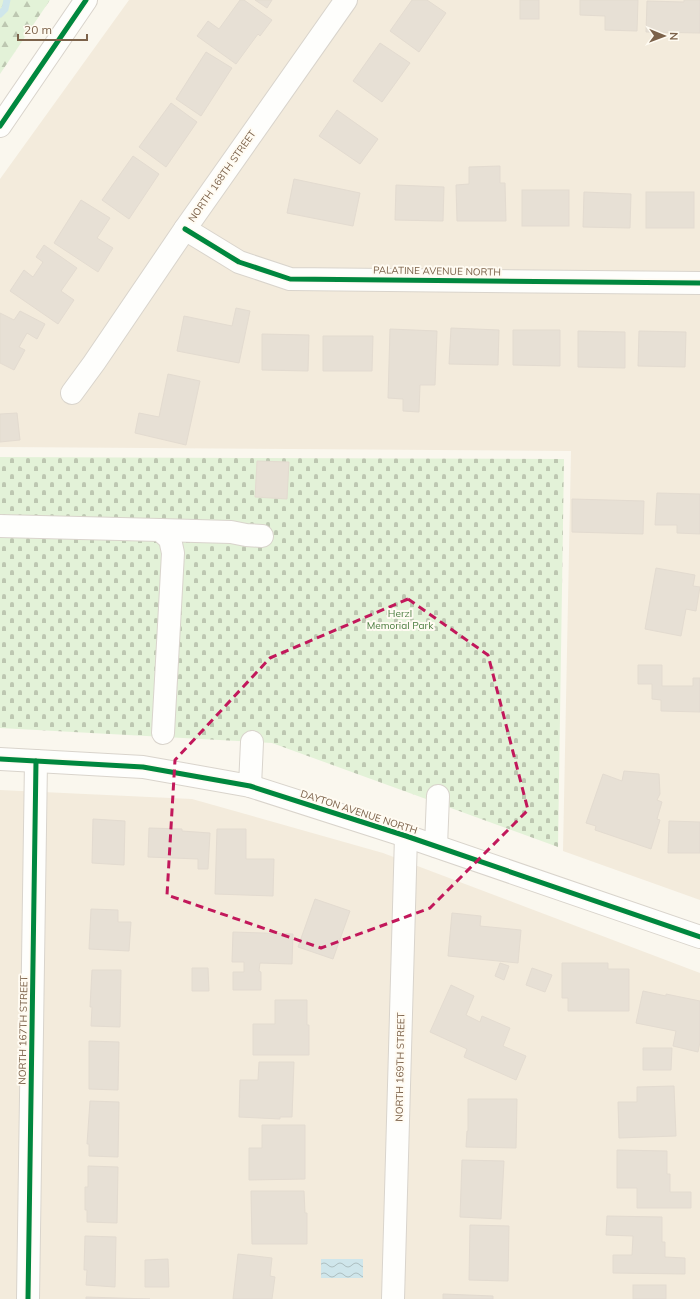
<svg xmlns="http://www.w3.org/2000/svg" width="700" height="1299" font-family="Mulish,sans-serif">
	<defs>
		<pattern id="forest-firs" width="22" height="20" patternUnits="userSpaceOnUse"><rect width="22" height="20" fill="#e3f2d8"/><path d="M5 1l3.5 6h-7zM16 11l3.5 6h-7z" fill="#bdc7b1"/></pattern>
		<pattern id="cemetery-stones" width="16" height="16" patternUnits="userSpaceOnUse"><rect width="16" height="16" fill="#e3f2d8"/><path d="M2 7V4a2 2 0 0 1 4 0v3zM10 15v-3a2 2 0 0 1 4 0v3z" fill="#bdc7b1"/></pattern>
		<pattern id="water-waves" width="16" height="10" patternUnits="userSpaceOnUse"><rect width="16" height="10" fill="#cfe6eb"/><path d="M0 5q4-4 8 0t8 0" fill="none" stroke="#adbec0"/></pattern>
	</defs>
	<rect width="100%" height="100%" fill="#faf7ee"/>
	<g fill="#f3ebdc">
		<path d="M129 0H700V900L563 851 571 451 0 447V179Z"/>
		<path d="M0 790 192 799 383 853 700 973V1299H0Z"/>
	</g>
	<path fill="url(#forest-firs)" d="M0 0H50L0 74Z"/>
	<path fill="url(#cemetery-stones)" d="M0 457 564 459 558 847 272 743 0 728Z"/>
	<rect fill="url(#water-waves)" x="321" y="1259" width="42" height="19"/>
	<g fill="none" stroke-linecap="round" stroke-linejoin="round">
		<path stroke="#cfe6eb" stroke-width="7" d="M0 14 5 9 7 0"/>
	</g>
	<g fill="#e7e0d5" stroke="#e3dbd0">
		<path d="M240 0H244L272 20 260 36 258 34 236 64 197 36 208 21 219 29Z"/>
		<path d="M255 0H272L267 8Z"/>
		<path d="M412 0H427L446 13 419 52 390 31Z"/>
		<rect x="520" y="0" width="19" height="19"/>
		<path d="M580 0H638L637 31 605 30V16L580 15Z"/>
		<path d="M684 0H700V33L646 32 647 1 684 2Z"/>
		<path d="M380 43 410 63 382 102 353 81Z"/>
		<path d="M206 52 232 68 201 116 176 99Z"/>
		<path d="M171 103 197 122 166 167 139 147Z"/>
		<path d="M337 110 378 139 360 164 319 136Z"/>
		<path d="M133 156 159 174 129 219 102 200Z"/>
		<path d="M500 166V183H505L506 221H457L456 185 469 184V167Z"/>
		<path d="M294 179 360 193 353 226 287 213Z"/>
		<path d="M396 185 444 187 443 221 395 220Z"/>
		<rect x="522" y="190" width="47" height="36"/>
		<path d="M584 192 631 194 630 228 583 227Z"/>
		<rect x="646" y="192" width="48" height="36"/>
		<path d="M81 200 110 218 97 238 113 248 98 272 54 243Z"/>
		<path d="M44 245 77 268 61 291 74 300 58 324 10 291 24 270 33 277 43 262 36 257Z"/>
		<path d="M236 308 250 311 239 363 177 351 184 316 232 326Z"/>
		<path d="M20 311 45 324 37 339 27 333 19 347 25 350 14 370 0 363V313L14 320Z"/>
		<path d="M451 328 499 330 498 365 449 364Z"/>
		<path d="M390 329 437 331 435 385H420L419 412 403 411V399L388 398Z"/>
		<path d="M513 330H560V366L513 365Z"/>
		<path d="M578 331 625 332V368L578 367Z"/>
		<path d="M639 331 686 332 685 367 638 366Z"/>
		<path d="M262 334 309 335 308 371 262 370Z"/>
		<path d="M323 336H373L372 371H323Z"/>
		<path d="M168 374 200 381 186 445 135 433 139 413 159 417Z"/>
		<path d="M17 413 20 440 0 442V414Z"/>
		<path d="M257 461 289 462 287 499 255 497Z"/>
		<path d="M657 493 700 494V534L677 533V525H655Z"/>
		<path d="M572 499 644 501 643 534 572 532Z"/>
		<path d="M656 568 695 575 693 586 700 587 696 611 686 609 681 636 645 629Z"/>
		<path d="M638 665H662V686H693V678H700V712L661 711V700L652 699V684H638Z"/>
		<path d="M624 771 659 774 660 794 657 800 662 802 657 819 660 820 651 849 595 830 596 826 586 823 603 774 622 781Z"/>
		<path d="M93 819 125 821 124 865 92 863Z"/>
		<path d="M669 821 700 822V853H668Z"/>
		<path d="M149 828 182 829V831L210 833 208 869H198V859L148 857Z"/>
		<path d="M217 829H246V859H274L273 896 215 894Z"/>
		<path d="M315 899 350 911 333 959 298 947Z"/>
		<path d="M91 909 118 910V922H131L129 951 89 949Z"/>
		<path d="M452 913 481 916 480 926 521 930 518 963 448 956Z"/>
		<path d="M233 932 293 934 292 964 260 963 259 971 261 972V990H233V972H244V962H232Z"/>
		<path d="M500 963 509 966 504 980 495 976Z"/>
		<path d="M562 963H608V969H629V1011H568V998H562Z"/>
		<path d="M192 968H208L209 991H192Z"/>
		<path d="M532 968 552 975 545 992 526 985Z"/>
		<path d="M92 970H121L120 1027 91 1026 92 1007H90Z"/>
		<path d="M451 985 474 996 466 1015 480 1022 482 1016 510 1028 503 1046 526 1056 516 1080 464 1057 467 1049 430 1032Z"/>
		<path d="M643 991 666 996V994L700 1001V1042L698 1052 673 1046 676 1031 636 1023Z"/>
		<path d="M275 1000H307V1025H309V1055H253V1024H275Z"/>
		<path d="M89 1041 119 1042 118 1090 89 1089Z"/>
		<path d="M643 1048H672L671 1070H643Z"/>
		<path d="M259 1062H294L292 1117H280V1119L239 1117 240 1080H258Z"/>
		<path d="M674 1086 676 1136 619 1138 618 1102H637V1087Z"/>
		<path d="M468 1099H517L516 1148 466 1147 467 1131H468Z"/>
		<path d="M90 1101 119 1102 118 1157 89 1156V1144H87Z"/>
		<path d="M262 1125H305V1179L249 1180V1148H262Z"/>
		<path d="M617 1150 667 1151V1174H670V1192H691V1208H637V1188H617Z"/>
		<path d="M462 1160 504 1161 501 1219 460 1217Z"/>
		<path d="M88 1166 118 1167 117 1223 87 1222V1210H85V1187H88Z"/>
		<path d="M251 1191H304L305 1213H307V1244H252Z"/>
		<path d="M607 1216 662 1217V1242H665V1257L685 1258V1274L613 1273V1255H632L633 1236 606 1235Z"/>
		<path d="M470 1225 509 1226 508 1281 469 1280Z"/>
		<path d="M85 1236 116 1237 115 1287 86 1285 87 1270H84Z"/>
		<path d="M238 1254 272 1258 270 1276 275 1277 272 1299H233Z"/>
		<path d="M168 1259 169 1287H145V1260Z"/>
		<rect x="633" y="1285" width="33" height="14"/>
		<path d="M443 1294 493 1296V1299H443Z"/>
		<path d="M86 1297 150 1299H86Z"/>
	</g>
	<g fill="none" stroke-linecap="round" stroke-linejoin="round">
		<defs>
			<g id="minor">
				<path d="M0 126 86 0"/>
				<path d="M185 229 239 262 290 279 700 283"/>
				<path d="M72 393 94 363 185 229 346 0"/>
				<path d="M0 526 160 530 170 539 173 553 163 733"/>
				<path d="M160 530 231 532 246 535 262 536"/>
				<path d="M0 759 143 767 250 786 406 836 700 937"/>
				<path d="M250 786 252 742"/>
				<path d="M436 846 438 796"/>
				<path d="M28 1299 36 761"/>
				<path d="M393 1299 406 836"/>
			</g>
		</defs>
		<use href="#minor" stroke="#d9d4cc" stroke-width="24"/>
		<use href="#minor" stroke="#fefefc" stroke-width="22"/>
		<defs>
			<g id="cycleway">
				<path d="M0 126 86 0"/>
				<path d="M185 229 239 262 290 279 700 283"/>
				<path d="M0 759 143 767 250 786 406 836 700 937"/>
				<path d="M28 1299 36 761"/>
			</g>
		</defs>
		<use href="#cycleway" stroke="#fffbf2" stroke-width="8"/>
		<use href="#cycleway" stroke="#00873e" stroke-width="5"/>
	</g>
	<path fill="none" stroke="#c2185b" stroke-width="3" stroke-dasharray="8 5" stroke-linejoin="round" d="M408 599 488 655 528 810 430 908 321 948 167 895 175 760 270 658Z"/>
	<g text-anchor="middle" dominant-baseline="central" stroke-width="4" stroke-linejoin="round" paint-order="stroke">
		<g font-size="10" fill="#7c624a" stroke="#fffbf2">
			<text transform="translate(222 176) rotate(-55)">NORTH 168TH STREET</text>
			<text transform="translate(437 271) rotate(1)">PALATINE AVENUE NORTH</text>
			<text transform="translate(359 812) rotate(18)">DAYTON AVENUE NORTH</text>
			<text transform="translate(23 1030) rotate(-89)">NORTH 167TH STREET</text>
			<text transform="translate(400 1067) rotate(-89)">NORTH 169TH STREET</text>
		</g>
		<g font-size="10" fill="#497c3e" stroke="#fffbf2">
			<text x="400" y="613">Herzl<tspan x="400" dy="12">Memorial Park</tspan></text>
		</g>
	</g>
	<g transform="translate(664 36) rotate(91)" stroke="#fffbf2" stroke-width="3" paint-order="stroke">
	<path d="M0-3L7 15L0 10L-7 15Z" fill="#7c624a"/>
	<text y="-6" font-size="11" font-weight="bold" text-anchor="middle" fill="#7c624a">N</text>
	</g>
	<path d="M18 34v6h69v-6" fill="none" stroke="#7c624a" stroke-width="2"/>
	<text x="24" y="34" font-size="12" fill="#7c624a" stroke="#fffbf2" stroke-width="3" paint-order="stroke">20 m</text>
</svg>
